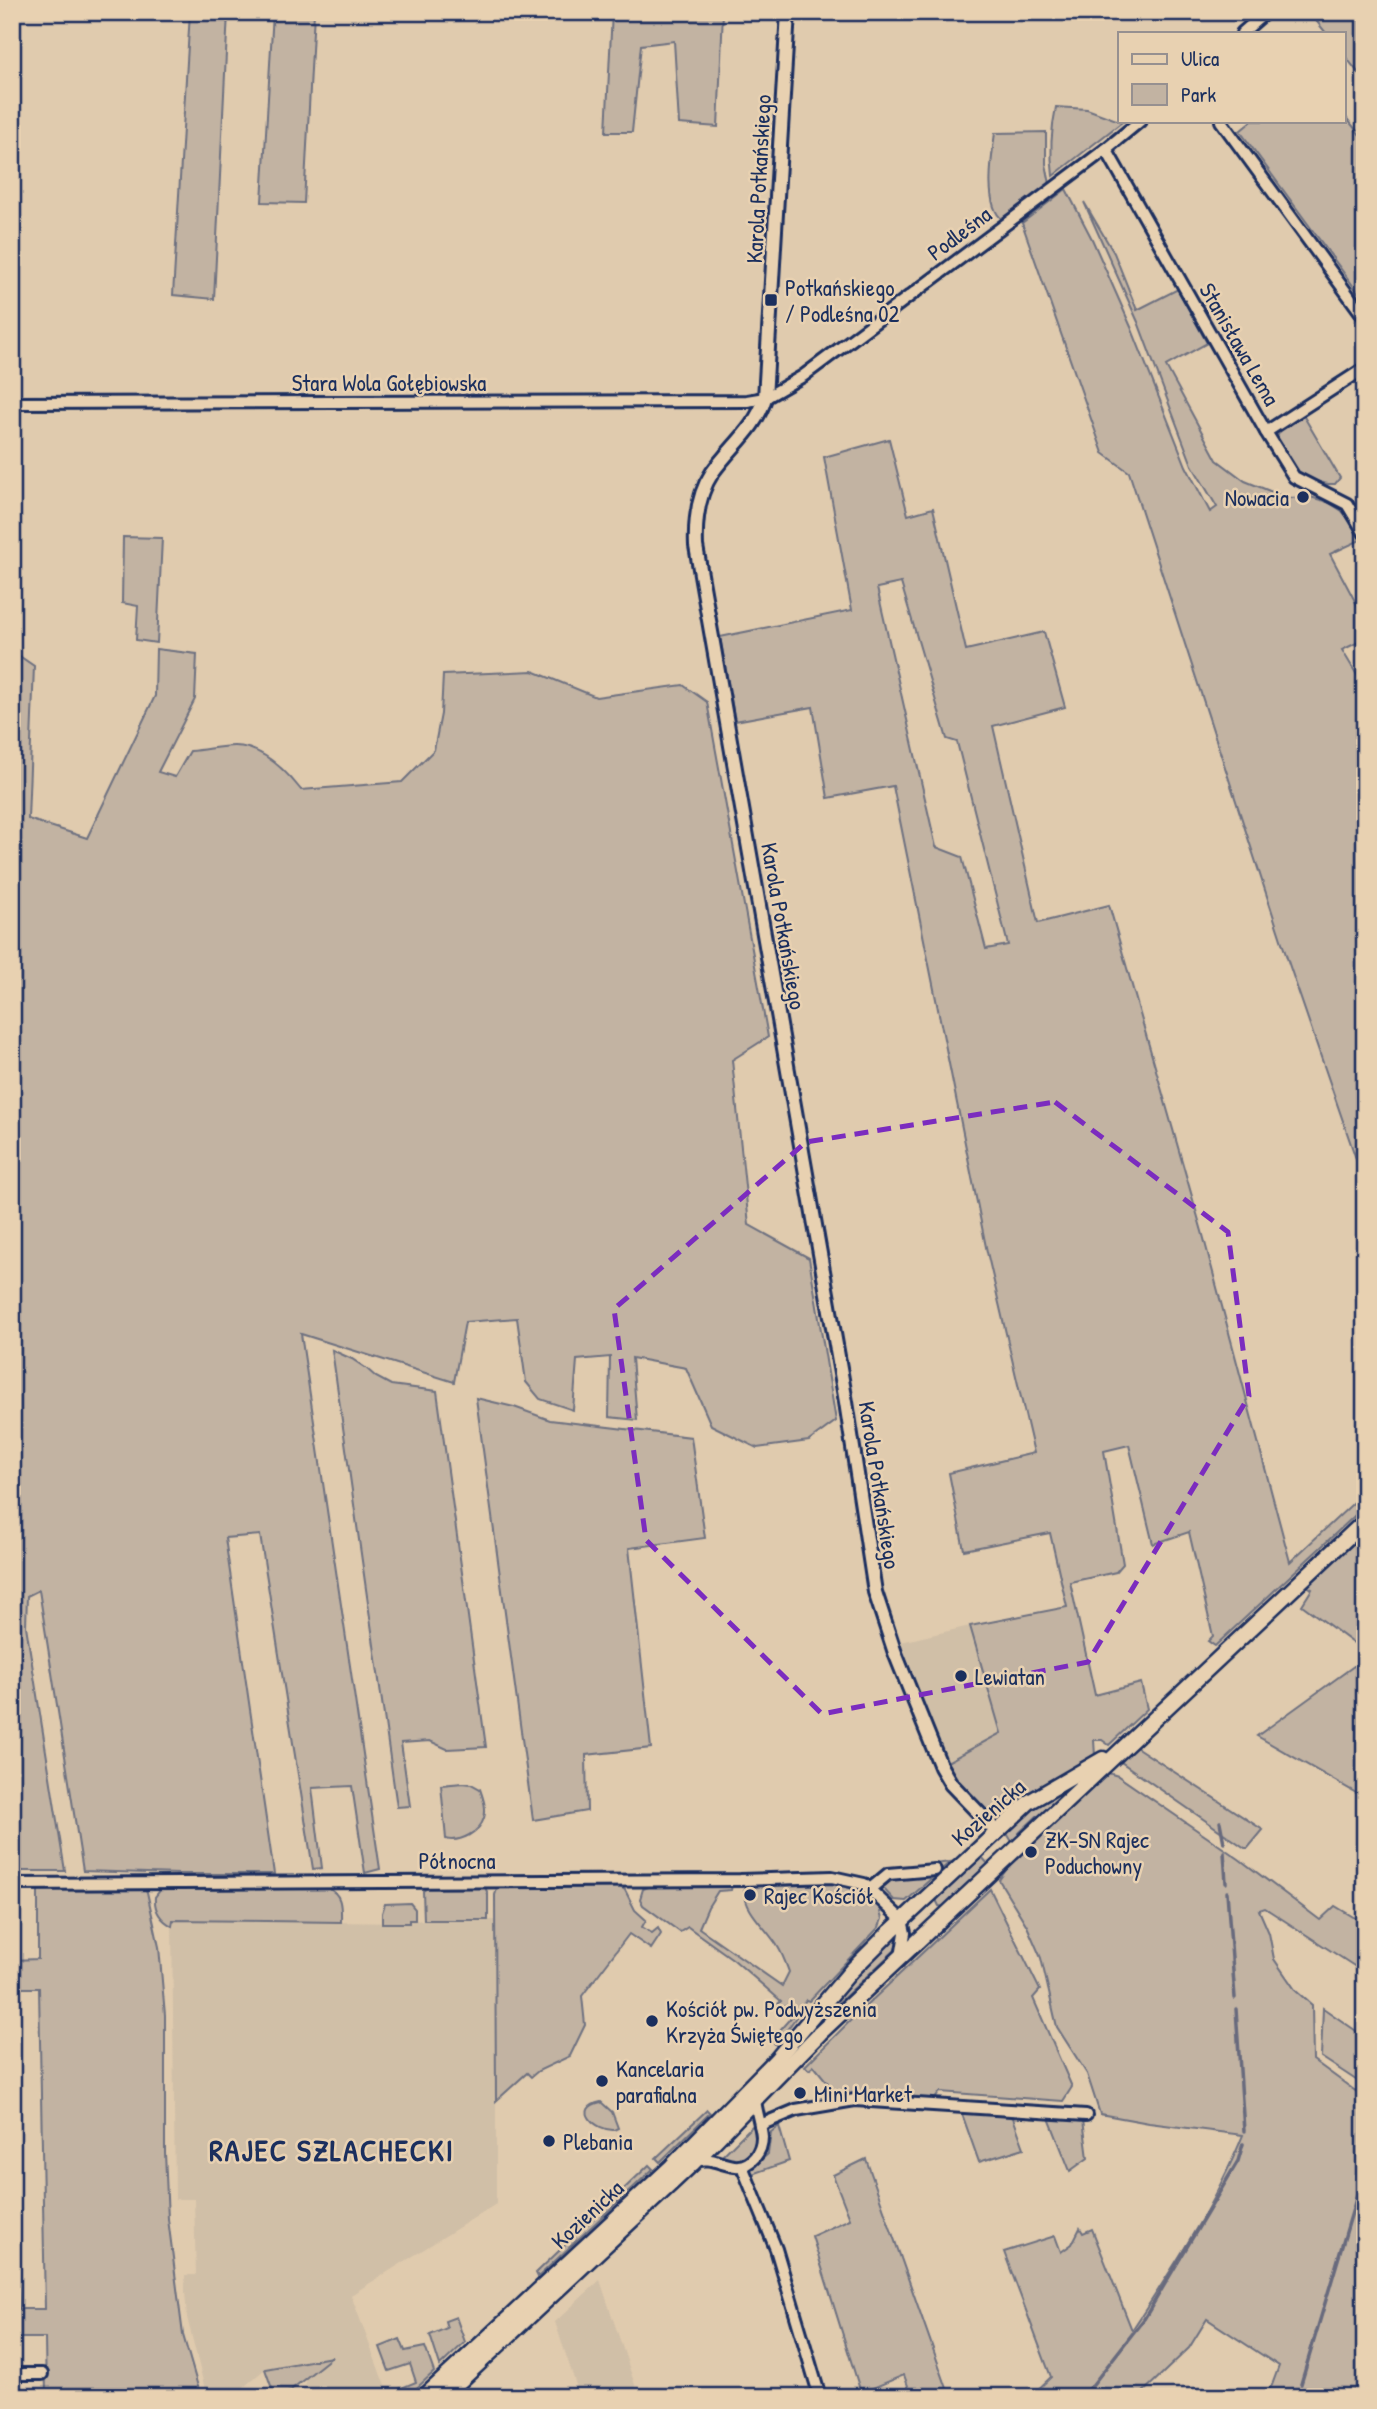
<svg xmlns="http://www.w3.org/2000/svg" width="1377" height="2409" font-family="'Patrick Hand',sans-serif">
	<rect width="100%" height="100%" fill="#e0cbae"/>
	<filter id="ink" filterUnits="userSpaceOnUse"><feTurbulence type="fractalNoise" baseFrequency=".0143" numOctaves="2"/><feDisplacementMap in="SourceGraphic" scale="14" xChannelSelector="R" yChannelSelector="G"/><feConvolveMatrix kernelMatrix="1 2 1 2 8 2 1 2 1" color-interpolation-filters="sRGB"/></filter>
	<g filter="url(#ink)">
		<g fill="#d0bfa7">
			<path d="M970 1626 1001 1734 947 1762 901 1642Z"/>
			<path d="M172 1920 409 1923V1920H496V2204L351 2295 389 2397H310L304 2379 330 2357 265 2369 232 2397H215L206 2393 187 2317 185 2292V2275H196L194 2199H175Z"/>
			<path d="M600 2280 639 2397H580L555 2322Z"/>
		</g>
		<g fill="#c2b3a2" stroke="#6e7180" stroke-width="2" fill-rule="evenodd">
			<path d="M190 12H228L214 299 173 295Z"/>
			<path d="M273 12H314L304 203 262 202Z"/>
			<path d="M612 12H723L718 127 679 124 674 41 641 45 632 132H606Z"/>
			<path d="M1309 12H1362L1365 15V81L1344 55V33H1326Z"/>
			<path d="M1056 107 1087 109 1122 122 1053 176C1050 153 1051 130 1056 107Z"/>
			<path d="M1344 115 1365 141V302L1240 131 1252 121H1344Z"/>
			<path d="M1046 132V164L1050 184 1003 220C983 206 992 155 995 133Z"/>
			<path d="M1066 189 1092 239 1131 327 1186 466 1210 512 1217 507 1192 465 1138 322 1084 202 1114 253 1137 310 1178 289 1207 343 1166 366 1217 460 1245 481 1287 498 1310 497 1328 502 1342 511 1365 538 1330 554 1365 620V639L1342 650 1363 685H1365V1185L1289 964 1129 472 1103 453 1022 223Z"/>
			<path d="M1303 415 1340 478 1335 484C1324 485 1306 479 1297 472 1289 466 1281 447 1277 437L1280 431Z"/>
			<path d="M889 439 908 515 933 508 966 650 1044 632 1065 707 993 726 1038 923 1109 905 1203 1235 1290 1562 1365 1492V1506L1215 1646 1208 1641 1213 1636 1189 1532 1153 1544 1129 1445 1104 1451 1123 1564 1116 1572 1070 1582 1095 1695 1141 1683 1147 1709 1109 1745 1102 1740H1094L1095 1756C1072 1770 1047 1783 1024 1798 1017 1802 1009 1812 1001 1813 982 1817 954 1777 947 1762L1001 1733 970 1626 1067 1607 1050 1533 964 1550 949 1473 1034 1453 987 1252 893 786 828 798 813 707 735 721 720 637 852 610 824 457ZM901 583 947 739 957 742 1008 945 986 949 962 857 936 847 877 588Z"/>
			<path d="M123 537 162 538 157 643 136 640 138 606 122 603Z"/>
			<path d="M156 649 197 654 195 699 158 772 175 777 190 751C205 750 220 746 234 746 262 746 286 771 301 790L402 782 434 750 441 714 443 675 533 671 596 697 683 685 707 702 768 1037 732 1060 749 1225 809 1258 836 1421 809 1441 757 1448 711 1425 686 1368 632 1358 637 1420 609 1417 610 1357 577 1360 573 1410 540 1399 526 1382 517 1318 465 1322 454 1382 301 1334 380 1869 365 1873 352 1786 312 1788 322 1868 313 1869 260 1535 225 1538 274 1874H179L83 1871 39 1590 27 1596 26 1626 65 1871H12V651L34 666 28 819 87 838 155 696Z"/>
			<path d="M332 1350 352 1359 367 1369 376 1377 391 1385 437 1391 486 1747 447 1749 430 1741 401 1743 410 1806 397 1807Z"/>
			<path d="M476 1398 514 1407 550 1420 691 1437 705 1538 629 1548 651 1748 586 1755 587 1811 533 1820Z"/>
			<path d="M1365 1533V1647L1352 1642 1302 1605 1312 1589 1307 1586Z"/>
			<path d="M1365 1658V1798L1257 1736Z"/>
			<path d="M1136 1747 1263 1830 1248 1848H1245L1121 1762Z"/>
			<path d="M1105 1772 1118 1776 1239 1859 1320 1920 1335 1906 1365 1924V1973L1265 1908 1259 1910 1269 1933 1274 1959 1296 1991 1312 2005 1313 2060 1365 2098V2397H1264L1272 2385 1279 2366 1207 2319 1189 2348 1138 2397H1030L1051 2377 1004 2252 1055 2236 1061 2252 1072 2244 1080 2228 1083 2233 1092 2229 1132 2330C1172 2270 1216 2202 1243 2135L1149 2123 1100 2114 1087 2074 1057 2027 1041 1958 1027 1926 999 1880 1009 1866V1863Z"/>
			<path d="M463 1783 471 1784 480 1789C483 1798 487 1808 484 1818 480 1832 460 1843 446 1839L441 1785Z"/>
			<path d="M1066 1789 1068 1792 1044 1816H1037L1019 1833V1840L1014 1845 1006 1832 1035 1804Z"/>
			<path d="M980 1855 990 1866 945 1907 939 1906 937 1902V1894Z"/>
			<path d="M950 1862 906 1901 894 1900 881 1886 889 1878 936 1874 935 1864Z"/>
			<path d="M810 1883C842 1883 860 1884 883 1909L880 1912 882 1919 879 1927 809 2001 806 2000 801 2007 802 2009 776 2045 771 2040 795 2013 787 2006 776 2009V2006L781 2001 734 1960 688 1927 680 1932 643 1905 640 1899 643 1889 654 1885 732 1886 731 1890 718 1891 708 1907 699 1928 782 1986 789 1972C786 1964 783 1955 778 1947 767 1928 745 1913 744 1890L754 1885Z"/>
			<path d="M429 1887H485L488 1894V1920H424L423 1891Z"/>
			<path d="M503 1887H620L625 1890 635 1910 646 1920 642 1927 652 1933 658 1928 661 1934 651 1949 629 1934 582 1996 585 2025 570 2056 538 2071 531 2077 527 2073 496 2101 495 1895 497 1889Z"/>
			<path d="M144 1888 147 1892 159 1947 165 2015V2153L168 2219 183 2335 201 2397H46L45 2338H12V2273H18L19 2309H45L39 1988H12V1960L38 1959V1889Z"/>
			<path d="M162 1888H327C343 1894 341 1908 341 1922L173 1920 172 1926C161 1920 154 1910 155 1897Z"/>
			<path d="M990 1889 1040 1990 1033 1998 1072 2087 1063 2101 940 2092 931 2104 918 2097 912 2101 840 2098 814 2066 809 2070 805 2066 850 2021Z"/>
			<path d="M410 1903 415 1909V1920H409V1923H382V1913L385 1904Z"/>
			<path d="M901 1929 900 1941 895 1950 837 2004 834 2001 859 1972Z"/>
			<path d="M1323 2008 1365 2037V2086L1321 2057Z"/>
			<path d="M601 2102 612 2112 618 2128 614 2130C596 2131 572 2108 601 2102Z"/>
			<path d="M707 2110 710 2113 660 2162 656 2158Z"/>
			<path d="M961 2111 1012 2115 1024 2148 979 2162Z"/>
			<path d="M1049 2118 1083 2120 1088 2158 1070 2171Z"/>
			<path d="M755 2123 758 2143 749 2158 735 2162 722 2156Z"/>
			<path d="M779 2126 789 2161 752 2174 750 2170 768 2154 771 2132Z"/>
			<path d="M866 2159 950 2397H912L904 2375 861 2393 812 2236 850 2219 833 2175Z"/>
			<path d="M649 2165 653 2169 538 2277 536 2273Z"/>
			<path d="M456 2317 465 2342 440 2366 430 2335 447 2328 445 2321Z"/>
			<path d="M400 2339 405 2351 425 2347 434 2372 407 2397H396L394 2391 416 2382 410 2364 389 2371 380 2347Z"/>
			<path d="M332 2357 282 2397H275L265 2369Z"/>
		</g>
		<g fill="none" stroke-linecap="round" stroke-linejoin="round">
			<g stroke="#676a7d" stroke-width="3.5">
				<path d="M1220 1822 1224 1843"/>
				<path d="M1224 1852 1226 1883"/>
				<path d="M1227 1892 1235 1998"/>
				<path d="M1236 2009 1244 2131"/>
				<path d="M1301 2384 1358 2192 1365 2187"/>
				<path d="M1083 2397 1144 2319 1238 2161 1243 2144"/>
			</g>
			<defs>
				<g id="minor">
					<path d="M1242 33 1266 12"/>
					<path d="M1221 121 1365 318"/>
					<path d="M1106 149 1266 432 1294 477 1347 504 1365 534"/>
					<path d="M12 403 747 401 765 398 803 376 1106 149 1140 121"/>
					<path d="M1266 432 1365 368"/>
					<path d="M12 1884 740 1880 832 1877 864 1884 902 1920 905 1933 901 1957"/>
					<path d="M870 1889 888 1874 935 1870"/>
					<path d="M760 2125 796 2110 855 2100 1086 2115"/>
					<path d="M694 2162C715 2151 735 2180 755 2157 760 2151 762 2144 762 2137 761 2124 756 2112 755 2099"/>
					<path d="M742 2166 776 2249 820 2397"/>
					<path d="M12 2374H42"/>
				</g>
				<path id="tertiary" d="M788 12 765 398C756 429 730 447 712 473 698 494 695 521 696 546L846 1402 875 1592 895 1653 941 1767 951 1784 997 1832"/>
				<g id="secondary">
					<path d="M424 2397 672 2166 776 2060 851 1971 891 1931 1029 1802 1103 1759"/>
					<path d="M443 2397 692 2164 820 2033 1365 1521"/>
				</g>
			</defs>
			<use href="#minor" stroke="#1b2f5e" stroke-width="16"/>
			<use href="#tertiary" stroke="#1b2f5e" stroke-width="18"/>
			<use href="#secondary" stroke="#1b2f5e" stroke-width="19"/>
			<use href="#minor" stroke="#e8d1b1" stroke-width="10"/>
			<use href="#tertiary" stroke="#e8d1b1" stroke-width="12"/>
			<use href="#secondary" stroke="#e8d1b1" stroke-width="14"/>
		</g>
	</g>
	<path fill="none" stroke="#7b2cbf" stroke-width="5" stroke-dasharray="14 9" stroke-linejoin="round" d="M1055 1102 1228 1232 1249 1396 1088 1662 822 1714 646 1540 614 1309 806 1142Z"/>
	<g fill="#1b2f5e" stroke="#e8d1b1" stroke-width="2.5">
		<rect x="764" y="293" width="14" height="14" rx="3.5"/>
		<circle cx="1303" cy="497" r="7"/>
		<circle cx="961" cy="1676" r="7"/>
		<circle cx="1031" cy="1852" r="7"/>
		<circle cx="750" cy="1895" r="7"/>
		<circle cx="652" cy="2021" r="7"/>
		<circle cx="602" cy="2081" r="7"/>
		<circle cx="800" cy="2093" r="7"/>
		<circle cx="549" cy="2141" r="7"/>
	</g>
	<g text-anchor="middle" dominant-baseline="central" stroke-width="5" stroke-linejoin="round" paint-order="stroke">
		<g font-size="23" fill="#1b2f5e" stroke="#e8d1b1">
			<text transform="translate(758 179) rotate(-87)">Karola Potkańskiego</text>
			<text transform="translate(959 233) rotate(-37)">Podleśna</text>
			<text transform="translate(1240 344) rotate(60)">Stanisława Lema</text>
			<text x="389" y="382">Stara Wola Gołębiowska</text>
			<text transform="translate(784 926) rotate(80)">Karola Potkańskiego</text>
			<text transform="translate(880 1485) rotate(81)">Karola Potkańskiego</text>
			<text transform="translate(988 1812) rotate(-41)">Kozienicka</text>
			<text x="457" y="1860">Północna</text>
			<text transform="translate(587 2214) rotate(-43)">Kozienicka</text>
		</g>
		<g font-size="23" fill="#1b2f5e" stroke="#e8d1b1" text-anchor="start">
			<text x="785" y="287">Potkańskiego<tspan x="785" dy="26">/ Podleśna 02</tspan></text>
			<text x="1289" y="497" text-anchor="end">Nowacia</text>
			<text x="975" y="1676">Lewiatan</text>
			<text x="1045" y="1839">ZK-SN Rajec<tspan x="1045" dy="26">Poduchowny</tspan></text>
			<text x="764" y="1895">Rajec Kościół</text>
			<text x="666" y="2008">Kościół pw. Podwyższenia<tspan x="666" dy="26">Krzyża Świętego</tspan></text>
			<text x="616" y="2068">Kancelaria<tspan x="616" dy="26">parafialna</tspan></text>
			<text x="814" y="2093">Mini Market</text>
			<text x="563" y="2141">Plebania</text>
		</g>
		<g font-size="30" font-weight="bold" letter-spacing="2" fill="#1b2f5e" stroke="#e8d1b1">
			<text x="332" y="2150">RAJEC SZLACHECKI</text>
		</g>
	</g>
	<rect width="1377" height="2409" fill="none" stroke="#e8d1b1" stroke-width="42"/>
	<rect x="21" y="21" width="1335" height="2367" fill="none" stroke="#1b2f5e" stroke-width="2.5" filter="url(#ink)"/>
	<rect x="1118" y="32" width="228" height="91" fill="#e8d1b1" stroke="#969090" stroke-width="2"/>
	<rect x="1132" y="54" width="35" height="10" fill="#e8d1b1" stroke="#969090" stroke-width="2"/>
	<text x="1181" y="66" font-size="21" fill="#1b2f5e">Ulica</text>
	<rect x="1132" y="84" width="35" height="21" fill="#c2b3a2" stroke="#969090" stroke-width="2"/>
	<text x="1181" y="102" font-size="21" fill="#1b2f5e">Park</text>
</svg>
